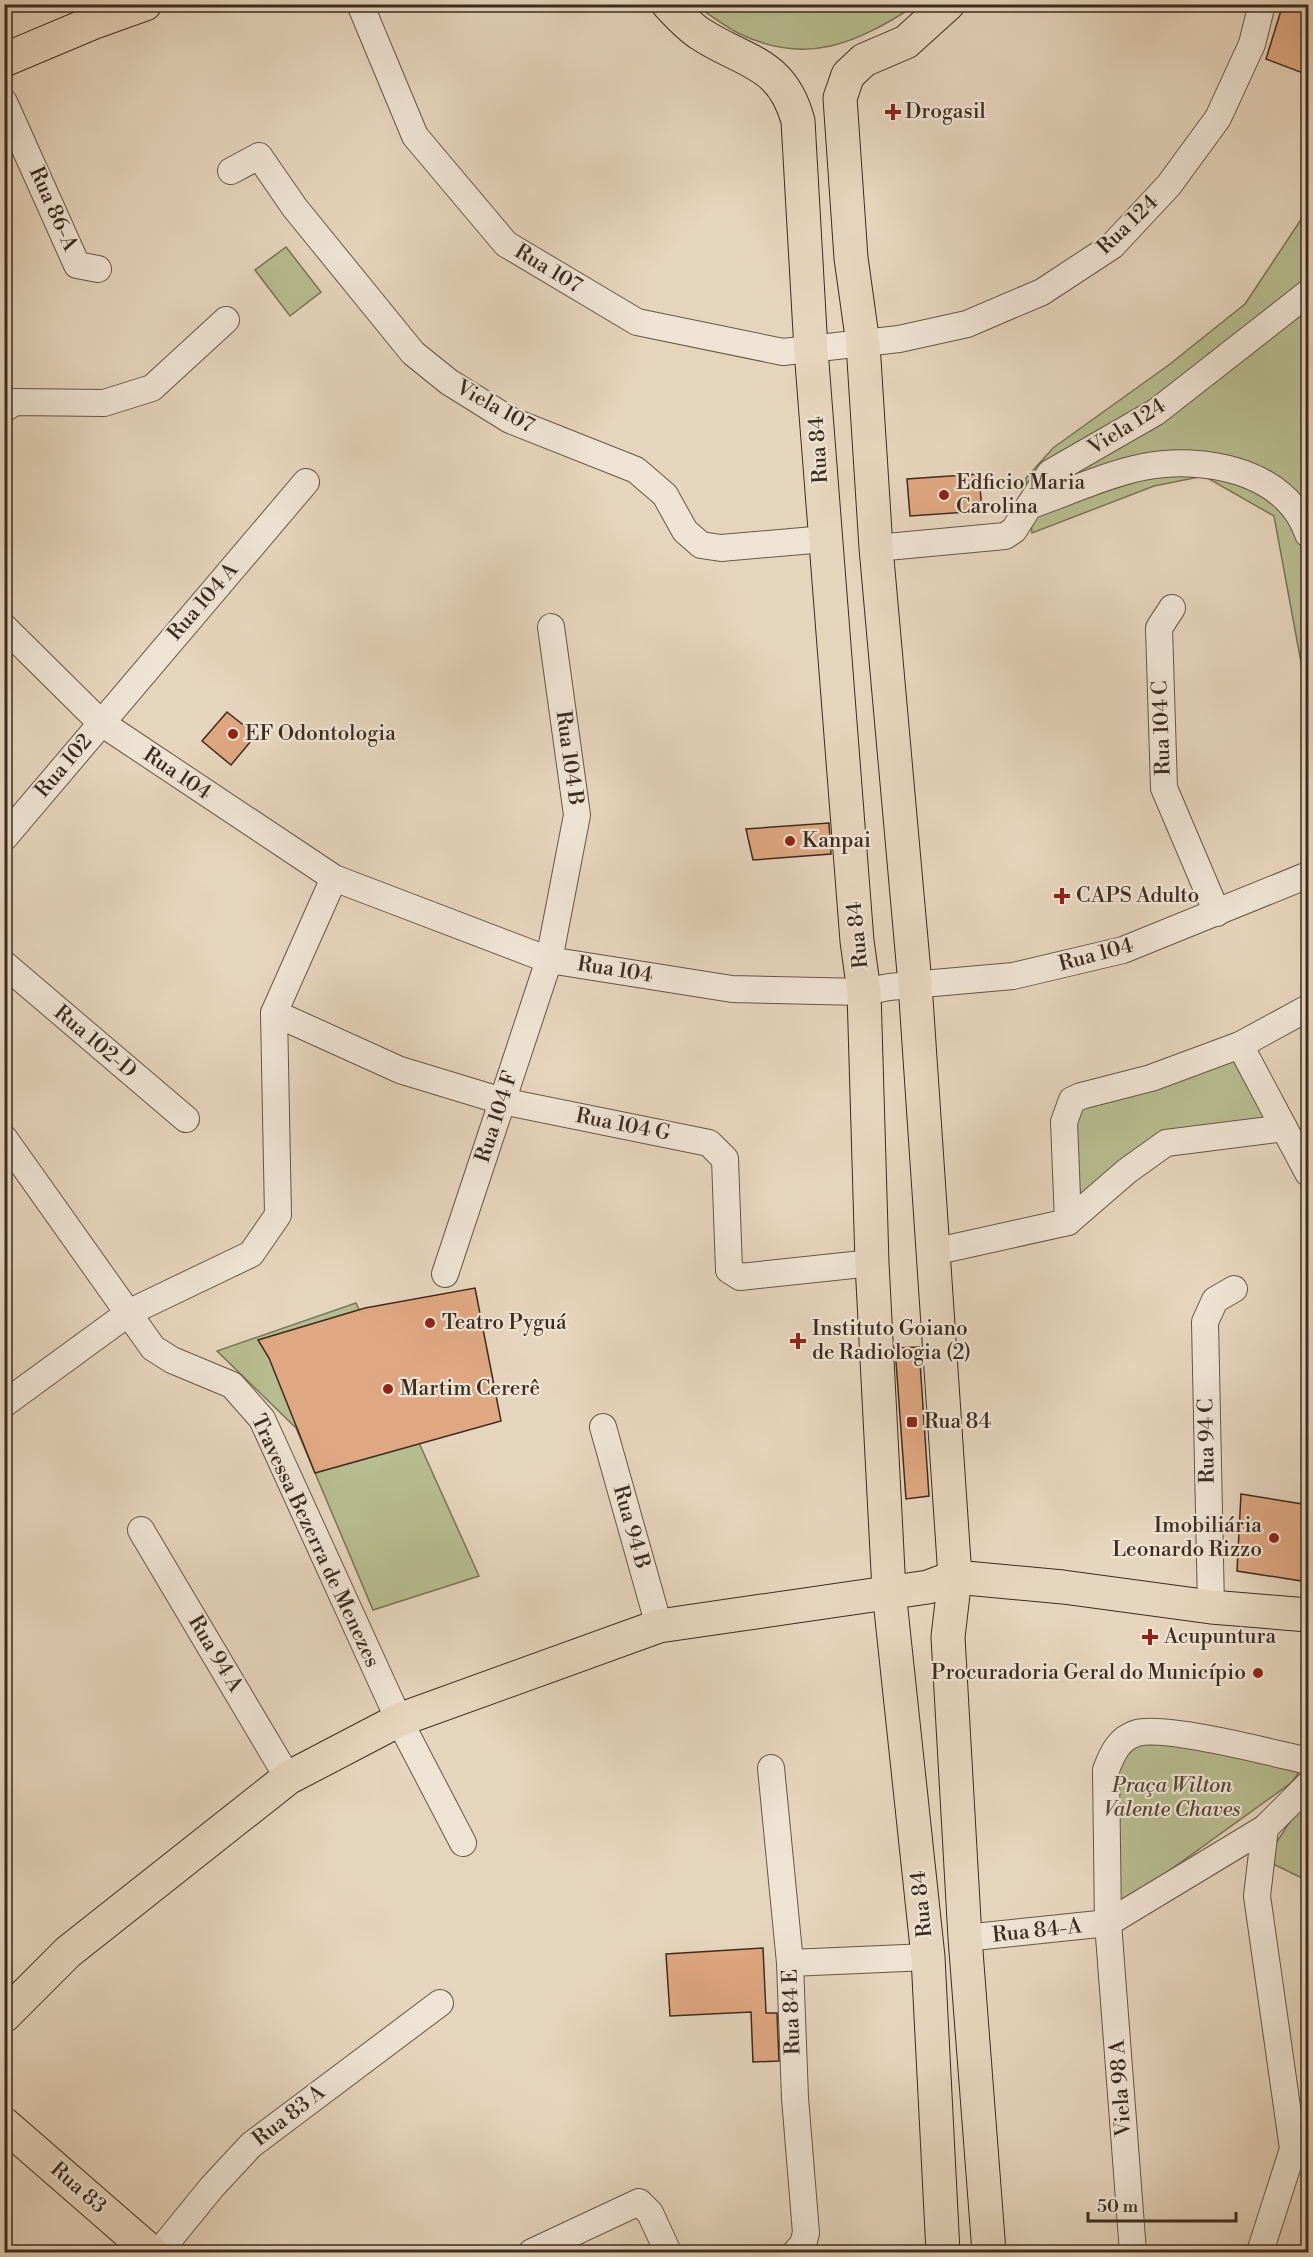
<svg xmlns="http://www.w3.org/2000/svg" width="1313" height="2257" font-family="'Libre Bodoni',serif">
	<rect width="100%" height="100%" fill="#e6d5bd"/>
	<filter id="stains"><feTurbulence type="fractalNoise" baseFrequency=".00333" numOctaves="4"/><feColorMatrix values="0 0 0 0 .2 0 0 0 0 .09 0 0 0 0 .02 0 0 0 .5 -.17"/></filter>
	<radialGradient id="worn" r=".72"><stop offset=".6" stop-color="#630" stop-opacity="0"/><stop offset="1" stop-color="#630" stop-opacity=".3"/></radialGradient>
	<g fill="#b7bd90" stroke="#7a7458" stroke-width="1.5">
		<path d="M695 5H916C857 43 807 67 738 33 723 25 709 14 695 5Z"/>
		<path d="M1308 209V693L1307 695 1274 516 1204 476 1154 486 1032 533 1026 478 1053 448 1170 364 1245 304Z"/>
		<path d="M286 247 321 292 290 316 255 270Z"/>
		<path d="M1234 1057 1274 1122 1161 1135 1078 1205 1073 1139 1080 1108Z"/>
		<path d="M356 1303 479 1576 373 1610 296 1428 217 1351Z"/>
		<path d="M1152 1740 1303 1767 1291 1783 1116 1909C1115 1876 1106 1786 1122 1761 1130 1749 1139 1745 1152 1740Z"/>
		<path d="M1308 1794V1881L1265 1860Z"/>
	</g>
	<g fill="#e0a882" stroke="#3c2b1f" stroke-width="1.5">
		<path d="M1283 4H1308V75L1266 59Z"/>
		<path d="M979 474 982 511 910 516 907 479Z"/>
		<path d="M227 712 256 735 231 765 202 741Z"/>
		<path d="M829 823 831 854 753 860 746 829Z"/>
		<path d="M475 1288 501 1421 315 1473 269 1358 258 1340 365 1308Z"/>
		<path d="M919 1347 929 1496 906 1499 895 1348Z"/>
		<path d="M1241 1494 1308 1505V1582L1237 1571Z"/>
		<path d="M763 1948 766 2013H777L779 2061 753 2062 751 2012 670 2016 666 1954Z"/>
	</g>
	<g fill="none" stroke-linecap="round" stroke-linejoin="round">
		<defs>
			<g id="minor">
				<path d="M360 4 415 136 506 244 637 322 783 352 899 339 967 324 1042 292 1112 246 1169 185 1218 118 1252 44 1262 4"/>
				<path d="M4 102 77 265 98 269"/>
				<path d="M231 171 259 156 295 208 413 353 449 382 510 420 636 470 665 495 685 531 701 545 721 548 825 539"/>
				<path d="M4 409 15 402 104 403 152 388 226 320"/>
				<path d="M1029 506C1064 494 1107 474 1143 467 1202 455 1286 470 1308 534"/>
				<path d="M876 548 1005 536 1014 530 1050 473 1156 412 1308 293"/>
				<path d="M1172 608 1159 628 1164 788 1217 913"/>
				<path d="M4 627 100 722 334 878 549 960 732 989 864 992 889 987 1013 976 1123 950 1308 875"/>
				<path d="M4 838 306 482"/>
				<path d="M4 964 186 1119"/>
				<path d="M274 1013 400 1070 502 1101 709 1143 725 1159 729 1270 740 1277 872 1263"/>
				<path d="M1240 1045 1308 1173"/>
				<path d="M4 1138 153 1348 172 1360 232 1385 262 1419 399 1720 463 1843"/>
				<path d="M1068 1222 1064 1122 1072 1100 1081 1096 1151 1078 1240 1045 1308 1008"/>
				<path d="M933 1252 1068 1222 1127 1171 1166 1143 1284 1128"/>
				<path d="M445 1274 549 960 577 815 551 627"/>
				<path d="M4 1404 130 1312 251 1254 278 1215 274 1013 334 878"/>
				<path d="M603 1427 659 1626"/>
				<path d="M141 1530 288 1778"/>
				<path d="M1211 1607 1205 1322 1215 1300 1234 1289"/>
				<path d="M771 1768 790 1963 795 2098 806 2233 803 2244 796 2252"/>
				<path d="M965 1938 1108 1923 1265 1828"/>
				<path d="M790 1963 928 1957"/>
				<path d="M159 2252 212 2187 251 2145 440 2003"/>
				<path d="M532 2252 639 2202 650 2213 668 2252"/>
				<path d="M1133 2252 1108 1923 1106 1770C1112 1754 1119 1738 1137 1733 1166 1725 1273 1753 1308 1761"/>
				<path d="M1260 2252 1293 2149 1257 1896 1265 1828 1308 1785"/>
			</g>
			<g id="major">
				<path d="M668 4C678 15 690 28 702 35 746 63 782 62 798 121L811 350 857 941 864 992 872 1263 889 1591 928 1957 943 2252"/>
				<path d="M948 4 906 42 864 60 848 75 840 98 851 258 863 344 876 548 915 984 955 1577 948 1637 965 1938 989 2252"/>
				<path d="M4 60 92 23 145 4"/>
				<path d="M4 2016 68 1952 288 1778 399 1720 659 1626 928 1587 955 1577 1063 1587 1211 1607 1308 1615"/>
				<path d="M4 2124 151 2252"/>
			</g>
		</defs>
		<use href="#minor" stroke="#665646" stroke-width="28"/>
		<use href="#major" stroke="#3c2b1f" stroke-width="35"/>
		<use href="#minor" stroke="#efe4d4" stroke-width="26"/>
		<use href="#major" stroke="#e6d5bd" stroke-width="33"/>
	</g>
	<g fill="#8f2418" stroke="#efe4d4" stroke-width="2">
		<path d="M890 103h6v6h6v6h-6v6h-6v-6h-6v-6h6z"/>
		<circle cx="944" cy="495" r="6"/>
		<circle cx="233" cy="734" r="6"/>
		<circle cx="790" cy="841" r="6"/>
		<path d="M1059 887h6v6h6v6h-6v6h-6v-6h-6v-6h6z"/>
		<circle cx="430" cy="1323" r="6"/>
		<path d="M795 1332h6v6h6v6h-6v6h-6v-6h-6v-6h6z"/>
		<circle cx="388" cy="1389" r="6"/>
		<rect x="906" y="1416" width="12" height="12" rx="3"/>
		<circle cx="1274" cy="1538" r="6"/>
		<path d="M1147 1628h6v6h6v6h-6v6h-6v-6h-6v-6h6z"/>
		<circle cx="1258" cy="1673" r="6"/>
	</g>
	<g text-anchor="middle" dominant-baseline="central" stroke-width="4.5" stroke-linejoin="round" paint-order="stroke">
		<g font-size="21" fill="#3c2b1f" stroke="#efe4d4" text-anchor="start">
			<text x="905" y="112">Drogasil</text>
			<text x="956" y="483">Edficio Maria<tspan x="956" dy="24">Carolina</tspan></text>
			<text x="245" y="734">EF Odontologia</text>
			<text x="802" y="841">Kanpai</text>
			<text x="1076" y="896">CAPS Adulto</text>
			<text x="442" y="1323">Teatro Pyguá</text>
			<text x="812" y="1329">Instituto Goiano<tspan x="812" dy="24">de Radiologia (2)</tspan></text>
			<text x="400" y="1389">Martim Cererê</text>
			<text x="924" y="1422">Rua 84</text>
			<text x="1262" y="1526" text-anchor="end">Imobiliária<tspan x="1262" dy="24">Leonardo Rizzo</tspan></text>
			<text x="1164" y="1637">Acupuntura</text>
			<text x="1246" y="1673" text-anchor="end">Procuradoria Geral do Município</text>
		</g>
		<g font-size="21" fill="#3c2b1f" stroke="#efe4d4">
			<text transform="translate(53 209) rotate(66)">Rua 86-A</text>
			<text transform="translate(1128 225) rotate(-44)">Rua 124</text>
			<text transform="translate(548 269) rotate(31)">Rua 107</text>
			<text transform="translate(495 407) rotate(29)">Viela 107</text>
			<text transform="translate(1127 427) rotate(-32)">Viela 124</text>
			<text transform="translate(819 450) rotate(-94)">Rua 84</text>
			<text transform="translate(203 602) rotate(-49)">Rua 104 A</text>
			<text transform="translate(1162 728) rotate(-92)">Rua 104 C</text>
			<text transform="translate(569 758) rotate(82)">Rua 104 B</text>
			<text transform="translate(64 766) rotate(-50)">Rua 102</text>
			<text transform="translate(177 774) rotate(34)">Rua 104</text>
			<text transform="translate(858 935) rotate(-96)">Rua 84</text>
			<text transform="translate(1096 955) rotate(-15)">Rua 104</text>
			<text transform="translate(615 970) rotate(9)">Rua 104</text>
			<text transform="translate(95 1042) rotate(40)">Rua 102-D</text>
			<text transform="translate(497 1117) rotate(-72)">Rua 104 F</text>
			<text transform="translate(623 1125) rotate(11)">Rua 104 G</text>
			<text transform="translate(1207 1441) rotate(-91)">Rua 94 C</text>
			<text transform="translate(631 1527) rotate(74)">Rua 94 B</text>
			<text transform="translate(315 1541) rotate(65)">Travessa Bezerra de Menezes</text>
			<text transform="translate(215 1654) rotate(59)">Rua 94 A</text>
			<text transform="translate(922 1904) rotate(-96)">Rua 84</text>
			<text transform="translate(1037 1931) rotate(-6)">Rua 84-A</text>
			<text transform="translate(792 2012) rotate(-92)">Rua 84 E</text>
			<text transform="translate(1121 2088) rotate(-94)">Viela 98 A</text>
			<text transform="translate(289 2116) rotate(-38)">Rua 83 A</text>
			<text transform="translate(78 2188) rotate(41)">Rua 83</text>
		</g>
		<g font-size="21" font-style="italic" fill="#554836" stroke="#efe4d4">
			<text x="1172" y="1786">Praça Wilton<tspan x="1172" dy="24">Valente Chaves</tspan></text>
		</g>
	</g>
	<rect width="1313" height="2257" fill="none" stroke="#e6d5bd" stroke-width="24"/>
	<rect x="6" y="6" width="1301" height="2245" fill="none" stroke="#3c2b1f" stroke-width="3"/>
	<rect x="12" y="12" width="1289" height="2233" fill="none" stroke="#3c2b1f" stroke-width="1.5"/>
	<path d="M1088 2212v9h148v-9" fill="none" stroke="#3c2b1f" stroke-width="3"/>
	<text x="1097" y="2212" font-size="18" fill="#3c2b1f" stroke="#efe4d4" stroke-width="4.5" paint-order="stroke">50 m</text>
	<rect width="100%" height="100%" filter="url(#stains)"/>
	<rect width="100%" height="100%" fill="url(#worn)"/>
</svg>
